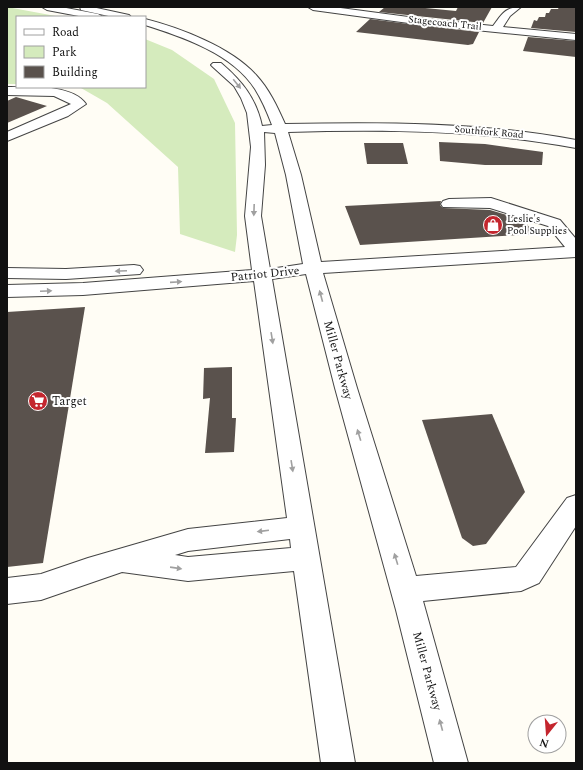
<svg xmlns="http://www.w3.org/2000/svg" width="583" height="770" font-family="Spectral,serif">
	<rect width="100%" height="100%" fill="#fffdf5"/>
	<g fill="#d5ebbd">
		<path d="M7 7 61 17H17V84H7Z"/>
		<path d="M145 39 172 50 214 79 235 123 237 235 235 252 180 234 178 167 107 103 81 88 69 87H145Z"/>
	</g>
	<g fill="#5a524d">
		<path d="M385 7H415L456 11 458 7H492L483 23 379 12Z"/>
		<path d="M559 7H576V32L531 28 534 20 537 21 539 17H545L546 13H549L551 9H558Z"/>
		<path d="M370 19 416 25 479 32 473 44 468 45 356 32Z"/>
		<path d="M528 37 576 41V57L523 51Z"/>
		<path d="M16 97 47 106 7 123V101Z"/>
		<path d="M439 142 485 144 543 152 542 165H485L440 161Z"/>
		<path d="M364 143H403L408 164H367Z"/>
		<path d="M441 201 440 205 443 208 490 210 524 220 534 234 360 245 345 206Z"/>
		<path d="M85 307 43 563 7 567V312Z"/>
		<path d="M232 367V418H236L234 452 205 453 210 398 203 399 204 368Z"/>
		<path d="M492 414 525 492 486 544 473 546 462 538 422 420Z"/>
	</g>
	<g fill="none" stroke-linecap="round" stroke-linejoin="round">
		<defs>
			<g id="minor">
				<path d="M42 7H61L98 14 103 17H84L47 10Z"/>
				<path d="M80 7H92L129 15 131 17H113L81 10Z"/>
				<path d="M308 7H333L416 18 493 26C502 14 505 7 521 7L510 16 503 27 576 34V40L416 24 313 10Z"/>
				<path d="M145 19C180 28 231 47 256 75 269 89 277 106 285 124 382 122 480 122 576 140V148C481 130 384 129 288 132L301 175 321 262 565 247 548 226 490 208 443 207 441 204 443 201 449 199 491 198 560 220 576 239V257L323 273 357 388 416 576 516 567 567 498 576 495V526L539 583 521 591 423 601 468 763H434L396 610 335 388 306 274 272 279 355 763H321L294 571 188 581 122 572 41 600 7 604V578L41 574 88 558 188 529 287 518 254 281 83 295 7 297V285L83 283 252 270 245 216 251 147 247 113 241 98 234 86 213 67 211 65 213 63H221C242 81 256 98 262 126L272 125C267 112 262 100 255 89 233 54 183 37 145 25ZM264 132 275 133 286 175 303 264 270 269 261 216 265 165ZM290 539 291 548 188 557 175 555 188 551Z"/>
				<path d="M7 87C29 87 72 84 86 104L68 116 7 141V132L71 104 54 96 7 95Z"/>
				<path d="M134 265 140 266 143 270 140 274 66 279 7 278V268L66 269Z"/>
			</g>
		</defs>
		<use href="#minor" stroke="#444" stroke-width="2"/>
		<use href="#minor" fill="#fff" fill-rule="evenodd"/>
	</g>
	<defs><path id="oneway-solid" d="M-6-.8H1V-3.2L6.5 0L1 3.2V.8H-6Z"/></defs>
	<g fill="#a0a0a0">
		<use href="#oneway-solid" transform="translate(237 84) rotate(51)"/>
		<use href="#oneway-solid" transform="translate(254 210) rotate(92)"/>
		<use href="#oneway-solid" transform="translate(121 271) rotate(177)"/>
		<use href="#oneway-solid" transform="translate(176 282) rotate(-4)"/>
		<use href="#oneway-solid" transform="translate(46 291) rotate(-3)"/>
		<use href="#oneway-solid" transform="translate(321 296) rotate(-105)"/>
		<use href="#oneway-solid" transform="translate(272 338) rotate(81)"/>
		<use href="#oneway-solid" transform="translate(359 435) rotate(-107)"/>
		<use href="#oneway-solid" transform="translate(292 466) rotate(81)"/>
		<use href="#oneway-solid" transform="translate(263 531) rotate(173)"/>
		<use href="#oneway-solid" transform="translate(396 559) rotate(-107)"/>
		<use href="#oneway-solid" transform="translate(176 568) rotate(8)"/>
		<use href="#oneway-solid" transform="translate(441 725) rotate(-105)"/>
	</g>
	<defs>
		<symbol id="shop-disc" viewBox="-11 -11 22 22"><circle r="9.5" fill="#c4262e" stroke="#fff"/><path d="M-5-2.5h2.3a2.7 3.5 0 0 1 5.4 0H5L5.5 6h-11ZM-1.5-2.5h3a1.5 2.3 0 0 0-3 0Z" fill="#fff"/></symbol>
		<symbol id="supermarket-disc" viewBox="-11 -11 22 22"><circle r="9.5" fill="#c4262e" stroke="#fff"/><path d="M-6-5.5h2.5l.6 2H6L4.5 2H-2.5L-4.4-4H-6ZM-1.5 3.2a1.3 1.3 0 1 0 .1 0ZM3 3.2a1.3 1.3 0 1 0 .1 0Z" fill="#fff"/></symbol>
	</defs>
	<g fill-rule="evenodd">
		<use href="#shop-disc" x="482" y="214" width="22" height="22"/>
		<use href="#supermarket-disc" x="27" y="390" width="22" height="22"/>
	</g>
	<g text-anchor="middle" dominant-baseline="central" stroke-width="4" stroke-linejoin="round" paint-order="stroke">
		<g font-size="10" fill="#111" stroke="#fff">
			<text transform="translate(445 23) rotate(6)">Stagecoach Trail</text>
			<text transform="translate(489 132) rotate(5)">Southfork Road</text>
		</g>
		<g font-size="10" fill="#111" stroke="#fff" text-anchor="start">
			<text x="507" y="219">Leslie's<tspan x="507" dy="12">Pool Supplies</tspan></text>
		</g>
		<g font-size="12" fill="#111" stroke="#fff">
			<text transform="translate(265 274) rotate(-6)">Patriot Drive</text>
			<text transform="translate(338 360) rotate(75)">Miller Parkway</text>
			<text transform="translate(427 671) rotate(75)">Miller Parkway</text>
		</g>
		<g font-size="12" fill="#111" stroke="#fff" text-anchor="start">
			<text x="52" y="401">Target</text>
		</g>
	</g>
	<rect width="583" height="770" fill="none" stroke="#111111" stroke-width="16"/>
	<rect x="16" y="16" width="130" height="72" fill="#ffffff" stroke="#a0a0a0"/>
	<rect x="24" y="29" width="20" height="6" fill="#ffffff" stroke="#a0a0a0"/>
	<text x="52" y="36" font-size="12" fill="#111111">Road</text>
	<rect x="24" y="46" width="20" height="12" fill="#d5ebbd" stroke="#a0a0a0"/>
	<text x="52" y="56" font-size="12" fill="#111111">Park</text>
	<rect x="24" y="66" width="20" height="12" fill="#5a524d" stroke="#a0a0a0"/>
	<text x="52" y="76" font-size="12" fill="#111111">Building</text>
	<g transform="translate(547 734) rotate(197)"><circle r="19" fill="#ffffff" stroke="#a0a0a0"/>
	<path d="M0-3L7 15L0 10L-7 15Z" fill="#c4262e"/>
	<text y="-6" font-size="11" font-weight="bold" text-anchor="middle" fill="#111111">N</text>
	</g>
</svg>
